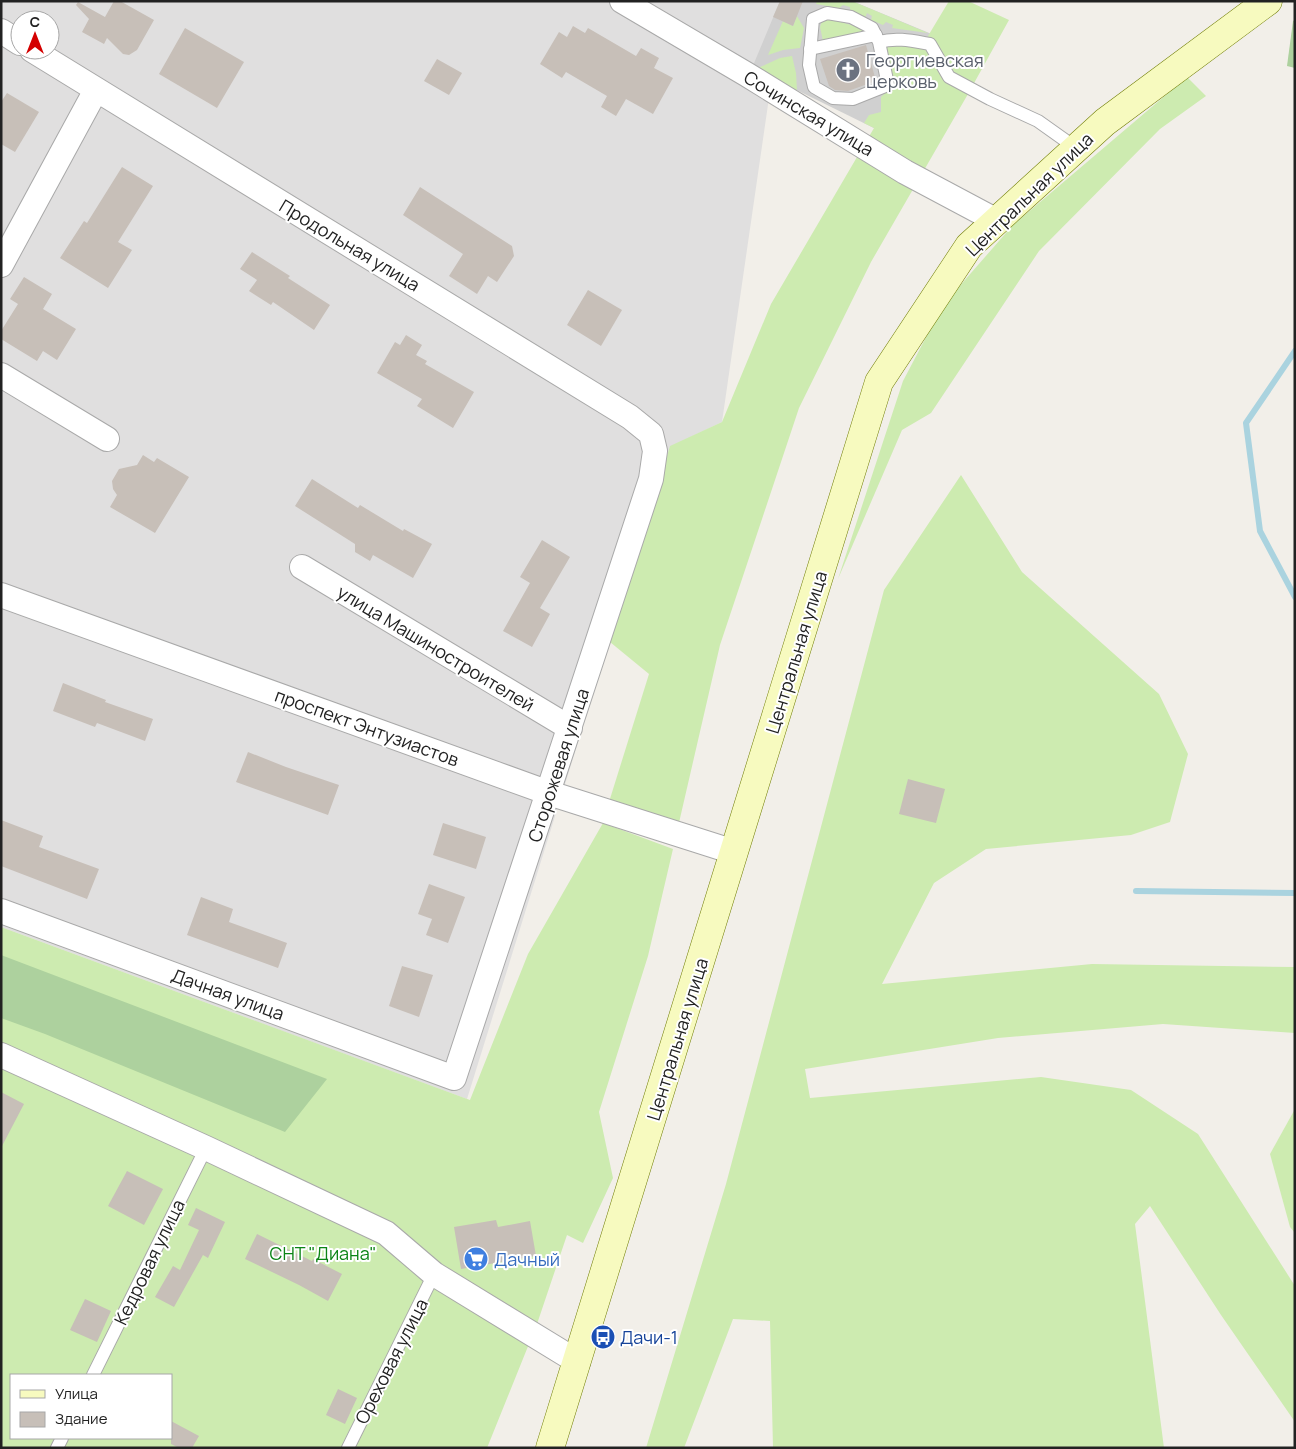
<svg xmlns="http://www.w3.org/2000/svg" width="1296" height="1449" font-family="Manrope,sans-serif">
	<rect width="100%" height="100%" fill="#f2efe9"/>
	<path fill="#e0dfdf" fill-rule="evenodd" d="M1 1H783L722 422 670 447 467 1099 1 927ZM20 20H50V50H20Z"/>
	<path fill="#d0d0d0" d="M780 1H852L934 35 886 134 752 68Z"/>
	<g fill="#cdebb0" fill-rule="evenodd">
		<path d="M817 1H852L928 33 892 28 893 25 886 22 883 25 871 20 872 16 867 13 865 18 850 11V7L843 5 839 8 816 4Z"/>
		<path d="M949 1H968L1009 20 968 94 871 262 799 408 720 645 678 827 609 802 649 674 610 642 670 446 722 422 771 304 874 128 864 123 869 115 881 112V97L886 92V48L890 45 922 46Z"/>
		<path d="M797 16 804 28 800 48 783 50 768 55 783 21 793 26Z"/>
		<path d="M830 19 862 28 868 32 823 41 820 27 822 21Z"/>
		<path d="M792 56 796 73 797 90 756 69 780 58Z"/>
		<path d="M1187 77 1206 96 1160 129 1039 251 931 413 902 430 838 579 903 381 943 305 1013 225Z"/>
		<path d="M961 475 1022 572 1159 694 1188 754 1170 822 1131 835 986 849 934 883 882 984 1092 964 1295 967V1033L1163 1024 998 1038 805 1069 810 1098 1041 1077 1131 1090 1198 1134 1295 1286V1422L1221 1315 1150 1206 1135 1224 1164 1448H773L770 1321 733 1319 684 1448H646L726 1184 884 590Z"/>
		<path d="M603 823 673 849 648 956 599 1112 613 1178 583 1243 567 1235 537 1324 487 1448H1V927L470 1100 528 954ZM11 1375H171V1438H11Z"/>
		<path d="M1295 1109V1233L1290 1227 1270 1154Z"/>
	</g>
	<g fill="#add19e">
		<path d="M1295 20V68L1287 66 1293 21Z"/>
		<path d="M1 955 327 1079 285 1132 45 1034 1 1018Z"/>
	</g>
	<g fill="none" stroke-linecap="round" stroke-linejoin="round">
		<g stroke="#aad3df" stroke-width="6">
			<path d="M1295 351 1246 423 1260 531 1295 597"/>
			<path d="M1136 891 1295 893"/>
		</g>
	</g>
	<g fill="#c7bfb8">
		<path d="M114 1H120L154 20 137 50 129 55 123 54 107 38 104 44 82 32 89 19 76 5 78 2 105 17Z"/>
		<path d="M780 1H803L793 26 773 17Z"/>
		<path d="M573 26 585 33 588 28 636 56 641 48 659 58 654 68 673 78 653 114 626 99 616 116 601 107 607 96 566 72 562 78 540 64 559 32 567 37Z"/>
		<path d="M185 28 244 62 217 108 159 74Z"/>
		<path d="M866 45 876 81 848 91 835 90 829 86 820 59Z"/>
		<path d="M437 59 462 73 449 95 424 81Z"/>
		<path d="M7 93 39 112 15 152 1 144V102Z"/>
		<path d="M122 167 153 186 118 242 132 250 108 288 60 258 84 221 87 223Z"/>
		<path d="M420 187 512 246 514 256 497 282 488 276 477 294 449 276 463 254 403 215Z"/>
		<path d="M252 252 290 276 288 278 330 305 314 330 273 302 271 305 249 291 257 280 240 269Z"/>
		<path d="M24 277 52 294 43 309 76 329 57 360 43 351 37 361 1 339V331L18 304 10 299Z"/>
		<path d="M588 290 622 310 601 346 567 325Z"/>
		<path d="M406 335 422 345 416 355 427 361 425 364 474 392 453 428 417 406 422 399 377 373 395 342 400 345Z"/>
		<path d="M143 455 154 462 157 458 189 477 155 533 110 507 117 495 113 489 112 481 119 469 137 465Z"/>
		<path d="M312 479 358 508 360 505 403 531 404 529 432 544 413 578 373 555 370 561 355 552V544L295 506Z"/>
		<path d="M542 540 570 557 540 608 550 614 532 647 503 631 530 583 520 577Z"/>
		<path d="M63 683 106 700 105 702 153 719 145 741 97 723 95 727 53 711Z"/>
		<path d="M248 752 286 767 339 785 328 815 236 782Z"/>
		<path d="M908 779 945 789 936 823 899 814Z"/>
		<path d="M1 820 43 836 39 847 99 869 87 899 1 866Z"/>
		<path d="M443 823 486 837 476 869 433 855Z"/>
		<path d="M429 884 465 897 448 943 426 935 432 919 418 914Z"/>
		<path d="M201 897 233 909 229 922 287 943 278 968 187 935Z"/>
		<path d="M402 966 433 975 419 1017 389 1006Z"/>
		<path d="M1 1092 24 1104 1 1148Z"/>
		<path d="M127 1171 163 1189 144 1225 108 1206Z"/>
		<path d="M196 1208 225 1222 208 1258 203 1255 174 1307 155 1297 173 1266 180 1270 199 1230 188 1225Z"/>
		<path d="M496 1220 498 1227 530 1221 536 1256 461 1269 454 1227Z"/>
		<path d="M257 1234 312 1261 313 1259 342 1274 328 1301 299 1285 245 1259Z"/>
		<path d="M85 1299 111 1311 97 1342 70 1330Z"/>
		<path d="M338 1389 357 1398 345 1424 326 1415Z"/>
		<path d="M171 1421 199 1436 192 1448H179L171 1444Z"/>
	</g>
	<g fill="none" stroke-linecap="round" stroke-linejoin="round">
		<defs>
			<g id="lane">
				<path d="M879 42 872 28 851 17 827 13 813 19 809 65 814 87 833 98 853 99 888 85 879 42C896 37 913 41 930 44L949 77 990 99 1038 121 1076 148"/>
				<path d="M810 49 876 35"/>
				<path d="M93 1375 206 1148"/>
				<path d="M57 1448 62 1438"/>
				<path d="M348 1448 434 1274"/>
			</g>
			<g id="street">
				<path d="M622 1 746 74 905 172 997 221"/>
				<path d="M1 31 20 43"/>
				<path d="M1 265 96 90"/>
				<path d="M1 375 107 439"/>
				<path d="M302 567 570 728"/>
				<path d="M1 595 549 793 734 852"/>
				<path d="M1 911 454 1078 651 479 655 451 651 434 630 417 32 50"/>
				<path d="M1 1055 206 1148 386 1233 434 1274 578 1362"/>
			</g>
			<path id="secondary" d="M550 1448 879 382 969 246 1105 122 1268 1"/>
		</defs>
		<use href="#lane" stroke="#a9a9a9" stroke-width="14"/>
		<use href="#street" stroke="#a9a9a9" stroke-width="26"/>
		<use href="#secondary" stroke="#707d05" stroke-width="29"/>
		<use href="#lane" stroke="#fff" stroke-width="12"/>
		<use href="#street" stroke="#fff" stroke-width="24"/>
		<use href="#secondary" stroke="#f7fabf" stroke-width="28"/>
	</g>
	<defs>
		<symbol id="church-disc" viewBox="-11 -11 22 22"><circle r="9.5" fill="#6b7280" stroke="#fff"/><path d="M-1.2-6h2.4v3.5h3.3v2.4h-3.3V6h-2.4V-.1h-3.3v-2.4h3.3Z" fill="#fff"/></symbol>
		<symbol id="supermarket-disc" viewBox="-11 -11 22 22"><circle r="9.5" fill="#3f7fe0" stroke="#fff"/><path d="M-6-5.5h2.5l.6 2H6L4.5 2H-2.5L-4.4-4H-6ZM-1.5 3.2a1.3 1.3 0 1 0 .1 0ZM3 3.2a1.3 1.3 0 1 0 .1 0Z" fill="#fff"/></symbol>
		<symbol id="bus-disc" viewBox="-11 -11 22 22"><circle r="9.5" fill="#1a4fb4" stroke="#fff"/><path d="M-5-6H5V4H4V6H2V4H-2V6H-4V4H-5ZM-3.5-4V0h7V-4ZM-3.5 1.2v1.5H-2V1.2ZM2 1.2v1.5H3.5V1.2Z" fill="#fff"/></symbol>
	</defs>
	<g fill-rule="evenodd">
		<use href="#church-disc" x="834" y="56" width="28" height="28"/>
		<use href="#supermarket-disc" x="462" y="1245" width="28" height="28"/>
		<use href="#bus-disc" x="589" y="1323" width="28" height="28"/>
	</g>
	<g text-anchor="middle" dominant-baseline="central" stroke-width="4" stroke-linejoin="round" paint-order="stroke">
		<g font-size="18" fill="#5b616d" stroke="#fff" text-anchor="start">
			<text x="866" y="60">Георгиевская<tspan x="866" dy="21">церковь</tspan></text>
		</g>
		<g font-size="18" fill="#222" stroke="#fff">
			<text transform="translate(809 113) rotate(31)">Сочинская улица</text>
			<text transform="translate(1029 194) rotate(-44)">Центральная улица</text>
			<text transform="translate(350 245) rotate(31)">Продольная улица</text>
			<text transform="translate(436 648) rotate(31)">улица Машиностроителей</text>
			<text transform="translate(796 652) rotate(-73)">Центральная улица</text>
			<text transform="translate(367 727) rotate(20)">проспект Энтузиастов</text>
			<text transform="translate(558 765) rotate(-72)">Сторожевая улица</text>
			<text transform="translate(228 994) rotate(20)">Дачная улица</text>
			<text transform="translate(677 1039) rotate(-73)">Центральная улица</text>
			<text transform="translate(149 1262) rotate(-64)">Кедровая улица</text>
			<text transform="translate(391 1361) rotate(-63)">Ореховая улица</text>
		</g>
		<g font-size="18" fill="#0c8416" stroke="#fff">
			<text x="323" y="1253">СНТ "Диана"</text>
		</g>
		<g font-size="18" fill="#366cbe" stroke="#fff" text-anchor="start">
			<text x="494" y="1259">Дачный</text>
		</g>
		<g font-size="18" fill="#164399" stroke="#fff" text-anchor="start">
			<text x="620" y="1337">Дачи-1</text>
		</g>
	</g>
	<rect width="1296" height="1449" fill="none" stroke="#222222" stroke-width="5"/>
	<rect x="10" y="1374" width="162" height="65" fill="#ffffff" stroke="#a7a7a7"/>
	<rect x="20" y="1390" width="25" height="8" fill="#f7fabf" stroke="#a7a7a7"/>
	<text x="55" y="1399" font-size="15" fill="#222222">Улица</text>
	<rect x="20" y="1412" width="25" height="15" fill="#c7bfb8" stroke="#a7a7a7"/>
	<text x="55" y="1424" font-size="15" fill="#222222">Здание</text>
	<g transform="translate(35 35)"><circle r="24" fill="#ffffff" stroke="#a7a7a7"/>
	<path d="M0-4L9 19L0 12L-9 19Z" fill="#d40000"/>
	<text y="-8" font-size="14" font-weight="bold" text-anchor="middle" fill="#222222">С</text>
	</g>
</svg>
